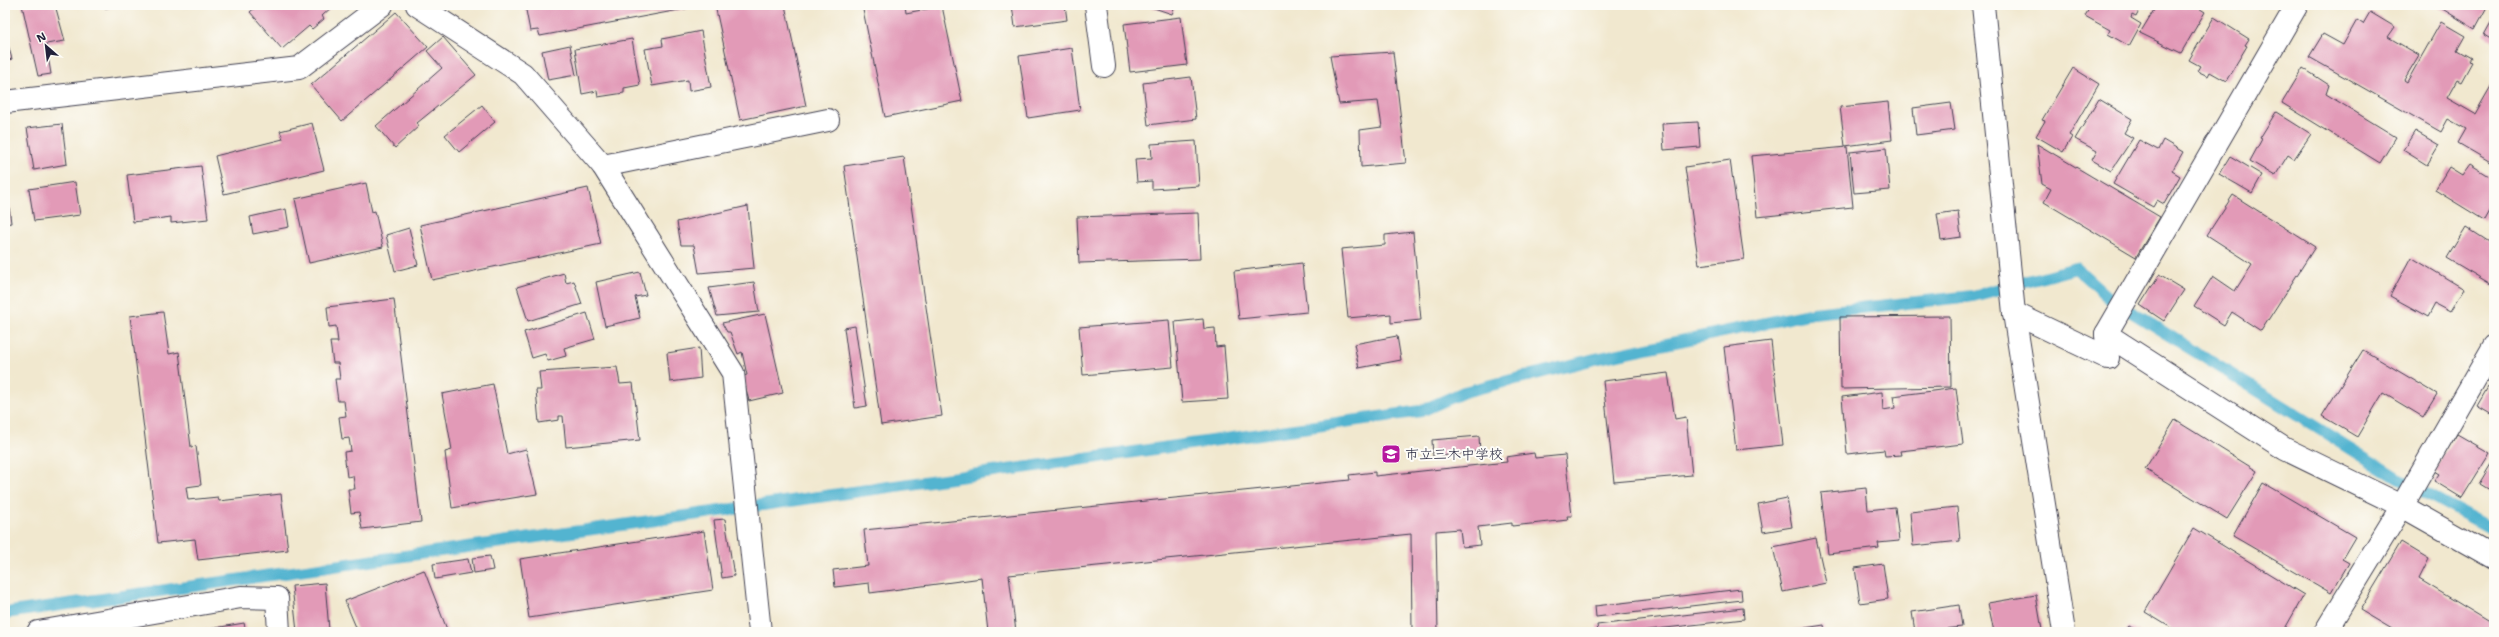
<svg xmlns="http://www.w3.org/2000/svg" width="2499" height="637" font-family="'Shantell Sans','Klee One',sans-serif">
	<rect width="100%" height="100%" fill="#fdfcf7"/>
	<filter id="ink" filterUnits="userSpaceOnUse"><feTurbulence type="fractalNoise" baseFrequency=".025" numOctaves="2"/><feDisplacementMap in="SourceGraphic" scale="8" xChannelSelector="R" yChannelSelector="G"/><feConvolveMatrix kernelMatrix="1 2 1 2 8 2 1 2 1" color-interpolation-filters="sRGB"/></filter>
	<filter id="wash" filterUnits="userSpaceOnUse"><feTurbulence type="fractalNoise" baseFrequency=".012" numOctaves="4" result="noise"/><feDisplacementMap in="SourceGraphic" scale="16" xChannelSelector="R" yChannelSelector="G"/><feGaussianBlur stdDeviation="0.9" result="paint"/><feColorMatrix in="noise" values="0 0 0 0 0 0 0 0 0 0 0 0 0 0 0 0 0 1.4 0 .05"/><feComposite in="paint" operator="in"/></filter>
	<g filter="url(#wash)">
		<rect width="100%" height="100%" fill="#f1e8cf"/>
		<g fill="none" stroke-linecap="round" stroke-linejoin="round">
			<path stroke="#52b4d0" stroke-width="12" d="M5 613 1421 411 1464 392 1595 359 1813 313 1973 296 2076 268 2109 298 2396 477 2494 530"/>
		</g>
		<g id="blocks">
			<g fill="#e29ab7">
				<path d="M22 5H55L65 41 46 44 51 74 38 76Z"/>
				<path d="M105 5H124V6L105 8Z"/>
				<path d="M258 5H334L322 16 324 19 312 29 309 26 282 49 250 12Z"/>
				<path d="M525 5H694L695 7 540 36 538 30 530 31Z"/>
				<path d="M715 5H785L806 106 740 120Z"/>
				<path d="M862 5H905L906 13 942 6 962 101 885 117Z"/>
				<path d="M1012 5H1065L1067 20 1015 27Z"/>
				<path d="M1145 5H1176L1172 14Z"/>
				<path d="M2091 5H2142L2136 17 2132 15 2131 18 2141 24 2129 46 2108 34 2110 30 2085 16Z"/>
				<path d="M2157 5H2194L2205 12 2181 53 2140 33Z"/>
				<path d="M2436 5H2488L2475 29Z"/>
				<path d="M396 12 428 47 342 121 311 85Z"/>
				<path d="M2370 12 2395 27 2388 37 2419 55 2404 80 2407 82 2441 22 2465 36 2457 50 2471 58 2469 61 2472 62 2461 82 2457 80 2447 98 2475 114 2494 81V164L2458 143 2466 129 2448 119 2441 132 2309 57 2323 34 2343 45 2357 20 2363 24Z"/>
				<path d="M1181 17 1187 65 1130 72 1124 24Z"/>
				<path d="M2214 17 2249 39 2245 45 2247 46 2226 81 2210 72 2208 76 2197 71 2200 66 2189 60Z"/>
				<path d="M2494 17V41L2484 35Z"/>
				<path d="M701 31 711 87 689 91 688 80 652 86 645 49 663 46 662 39Z"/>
				<path d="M5 34 12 59 5 61Z"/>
				<path d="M443 37 476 75 417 123 419 126 395 148 376 126 442 68 427 51Z"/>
				<path d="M632 39 640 85 624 88V93L598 97 597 91 582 94 575 49Z"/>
				<path d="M570 45 576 75 548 80 542 51Z"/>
				<path d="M1072 48 1080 110 1028 118 1019 56Z"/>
				<path d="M1393 52 1406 163 1361 167 1360 130 1382 127 1378 101 1339 104 1330 56Z"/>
				<path d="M2073 68 2099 84 2069 135 2072 137 2063 152 2036 136 2045 121 2042 120Z"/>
				<path d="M2303 68 2329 85 2326 94 2396 137 2380 163 2282 103Z"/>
				<path d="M1191 77 1196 119 1148 125 1143 83Z"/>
				<path d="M2099 99 2132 119 2124 133 2133 138 2111 171 2092 160 2097 151 2075 139Z"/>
				<path d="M1888 102 1892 140 1845 146 1840 107Z"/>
				<path d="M1951 103 1955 130 1916 135 1913 108Z"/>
				<path d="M482 105 495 122 459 152 445 135Z"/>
				<path d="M2276 112 2311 134 2294 159 2288 155 2275 176 2250 161 2262 139 2260 138Z"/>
				<path d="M1698 122 1700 147 1664 150 1662 124Z"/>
				<path d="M312 123 324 170 224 194 215 156 283 139 280 131Z"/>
				<path d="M62 124 67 164 34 170 27 128Z"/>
				<path d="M2415 131 2439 145 2427 165 2403 150Z"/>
				<path d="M2139 140 2158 150 2163 140 2183 152 2172 171 2180 176 2164 204 2157 200 2153 207 2113 184Z"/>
				<path d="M1196 141 1199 186 1152 189V181L1137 182 1135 159 1152 158 1151 144Z"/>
				<path d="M2037 144 2160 217 2136 257 2044 202 2051 189 2042 184Z"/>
				<path d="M1847 147 1853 207 1757 217 1751 156Z"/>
				<path d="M1886 148 1890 190 1854 193 1850 152Z"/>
				<path d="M2230 156 2262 175 2252 193 2219 174Z"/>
				<path d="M904 157 942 416 881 425 844 166Z"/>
				<path d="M1730 160 1744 259 1699 265 1685 167Z"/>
				<path d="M2470 164 2494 179V202L2484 220 2435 190 2449 167 2462 175Z"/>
				<path d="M201 166 208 219 171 223V217L133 222 127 175Z"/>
				<path d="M75 182 80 215 34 221 29 189Z"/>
				<path d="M366 183 372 212 375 211 383 247 309 263 295 199Z"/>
				<path d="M588 188 601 244 432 280 420 225Z"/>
				<path d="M5 190H7L11 223 5 224Z"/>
				<path d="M2233 195 2315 247 2261 331 2232 312 2224 325 2194 306 2213 276 2235 291 2252 264 2207 235Z"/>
				<path d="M748 206 754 268 699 273 694 245H681L677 222Z"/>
				<path d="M286 209 289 227 253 234 250 217Z"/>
				<path d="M1958 211 1961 237 1941 240 1937 214Z"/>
				<path d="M1198 213 1200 259 1079 263 1077 217Z"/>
				<path d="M2466 227 2494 245V286L2447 258Z"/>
				<path d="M409 228 418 265 395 271 386 235Z"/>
				<path d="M1413 232 1421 320 1391 323V314L1348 318 1341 249 1385 245V235Z"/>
				<path d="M2411 257 2464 289 2450 312 2435 304 2428 317 2390 296Z"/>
				<path d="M1302 263 1307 312 1239 319 1234 271Z"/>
				<path d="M640 272 646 295 635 297 640 318 605 326 596 282Z"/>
				<path d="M564 273 566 283 574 281 582 304 528 321 517 287Z"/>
				<path d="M2159 275 2184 290 2164 321 2140 305Z"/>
				<path d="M754 282 759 312 717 316 709 288Z"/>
				<path d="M394 299 421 522 362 529 359 512 351 513 348 489H355L353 476 347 477 344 452 351 451 349 438 342 439 339 417 346 416 344 401H338L335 379H340L338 363H333L330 342H338L336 326 329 327 327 307Z"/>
				<path d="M163 312 169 354 179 352 191 447 196 446 201 485 186 487 188 500 218 497 219 501 281 494 288 550 198 560 195 539 158 543 130 316Z"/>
				<path d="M587 313 595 339 564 348 566 356 548 361 545 354 532 358 524 332Z"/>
				<path d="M765 314 783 393 749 401 743 376 747 375 742 352 738 354 730 332H727L722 323Z"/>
				<path d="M1950 316 1951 387 1841 389 1840 317Z"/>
				<path d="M1203 319 1204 329 1215 328 1216 347 1224 346 1228 399 1182 402 1175 322Z"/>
				<path d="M1169 320 1173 367 1083 375 1079 327Z"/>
				<path d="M855 326 867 406 855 408 844 328Z"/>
				<path d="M1397 336 1401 360 1359 368 1354 344Z"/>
				<path d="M1771 341 1783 445 1736 450 1724 347Z"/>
				<path d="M699 348 701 378 670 382 667 353Z"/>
				<path d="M2363 350 2437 394 2423 417 2383 393 2357 437 2322 416Z"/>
				<path d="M617 367 620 384 633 383 640 440 566 447 563 416H559V420L539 423 536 390H541L539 372Z"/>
				<path d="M1668 373 1675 419 1686 417 1692 475 1614 482 1603 381Z"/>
				<path d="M493 384 507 454 526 449 537 494 452 508 445 452 452 450 442 394Z"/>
				<path d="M2488 387 2494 391V416L2477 406Z"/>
				<path d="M1956 388 1963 444 1900 451 1901 455 1885 456 1884 450 1847 454 1842 397 1882 392 1883 410 1895 408 1893 396Z"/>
				<path d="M2175 420 2257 471 2227 519 2145 469Z"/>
				<path d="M2457 434 2490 453 2462 498 2434 481 2439 474 2434 471Z"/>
				<path d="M1479 436 1480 451 1433 457 1432 440Z"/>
				<path d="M1534 453 1535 458 1565 455 1572 516H1567L1568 520 1512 526V523L1478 527 1480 545 1462 547 1460 529 1436 531 1438 632H1412L1411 534 1009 575 1016 632H988L982 578 870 593 869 583 835 587 833 570 868 566 864 530 1350 480 1349 475 1375 472V476L1507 462 1506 457Z"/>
				<path d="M2494 459V493L2479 484Z"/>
				<path d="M2263 483 2355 537 2342 559 2349 563 2331 593 2233 536Z"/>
				<path d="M1866 488 1868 510 1895 507 1899 541 1878 543 1879 548 1828 554 1821 493Z"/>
				<path d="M1787 498 1792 527 1763 532 1758 504Z"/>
				<path d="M1957 507 1960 541 1913 546 1910 512Z"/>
				<path d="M725 519 734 576 722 578 714 520Z"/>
				<path d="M2194 528 2304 595 2283 632H2178L2145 612Z"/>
				<path d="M704 531 713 590 529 618 520 559Z"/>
				<path d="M1816 538 1826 583 1783 592 1773 547Z"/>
				<path d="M2401 542 2429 559 2419 579 2493 624 2488 632H2397L2360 610Z"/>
				<path d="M490 556 493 570 474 573 472 558Z"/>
				<path d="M468 559 471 573 435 579 433 564Z"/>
				<path d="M1883 564 1888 599 1860 603 1855 568Z"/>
				<path d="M424 570 448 632H358L345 601Z"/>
				<path d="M325 583 329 630 297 632 292 586Z"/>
				<path d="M1741 589 1742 600 1596 617 1595 606Z"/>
				<path d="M2036 595 2042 630 1994 632 1988 603Z"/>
				<path d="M1959 605 1962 627 1915 632 1912 612Z"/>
				<path d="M1743 608 1744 619 1631 632H1598L1597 625Z"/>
				<path d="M244 623 246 632H197V631Z"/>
				<path d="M1824 625 1825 632H1785V631Z"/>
				<path d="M2129 626 2139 632H2124Z"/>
			</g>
		</g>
	</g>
	<g filter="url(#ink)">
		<use href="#blocks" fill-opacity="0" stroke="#414051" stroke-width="1"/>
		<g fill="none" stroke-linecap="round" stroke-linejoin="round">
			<defs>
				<g id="minor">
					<path d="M417 5 523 74 603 166 733 373 760 632"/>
					<path d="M1096 5 1104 66"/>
					<path d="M5 102 299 68 382 5"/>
					<path d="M603 166 828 120"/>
					<path d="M2014 313 2108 358 2106 334 2297 5"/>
					<path d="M2106 334 2285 449 2402 506 2494 558"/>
					<path d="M38 632 241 597 277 598 279 632"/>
					<path d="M2325 632 2402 506 2494 346"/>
				</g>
				<path id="tertiary" d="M1983 5 2014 313 2064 632"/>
			</defs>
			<use href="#minor" stroke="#414051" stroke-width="24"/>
			<use href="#tertiary" stroke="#414051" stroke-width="24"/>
			<use href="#minor" stroke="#fff" stroke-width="22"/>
			<use href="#tertiary" stroke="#fff" stroke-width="22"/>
		</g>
	</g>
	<defs>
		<symbol id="school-square" viewBox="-11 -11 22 22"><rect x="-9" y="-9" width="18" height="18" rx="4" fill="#b5179e" stroke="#fdfcf7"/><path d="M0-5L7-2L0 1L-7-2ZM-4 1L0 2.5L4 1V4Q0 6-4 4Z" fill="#fff"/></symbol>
	</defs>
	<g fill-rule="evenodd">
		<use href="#school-square" x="1380" y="443" width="22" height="22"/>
	</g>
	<g text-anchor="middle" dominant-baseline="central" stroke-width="4" stroke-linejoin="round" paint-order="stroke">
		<g font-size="14" fill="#22223b" stroke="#fdfcf7" text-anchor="start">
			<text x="1405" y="454">市立三木中学校</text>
		</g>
	</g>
	<rect width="2499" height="637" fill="none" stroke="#fdfcf7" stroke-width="20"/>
	<g transform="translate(46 46) rotate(332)" stroke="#fdfcf7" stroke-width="3" paint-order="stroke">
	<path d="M0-3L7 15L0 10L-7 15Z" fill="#22223b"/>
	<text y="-6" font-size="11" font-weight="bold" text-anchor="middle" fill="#22223b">N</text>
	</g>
</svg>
